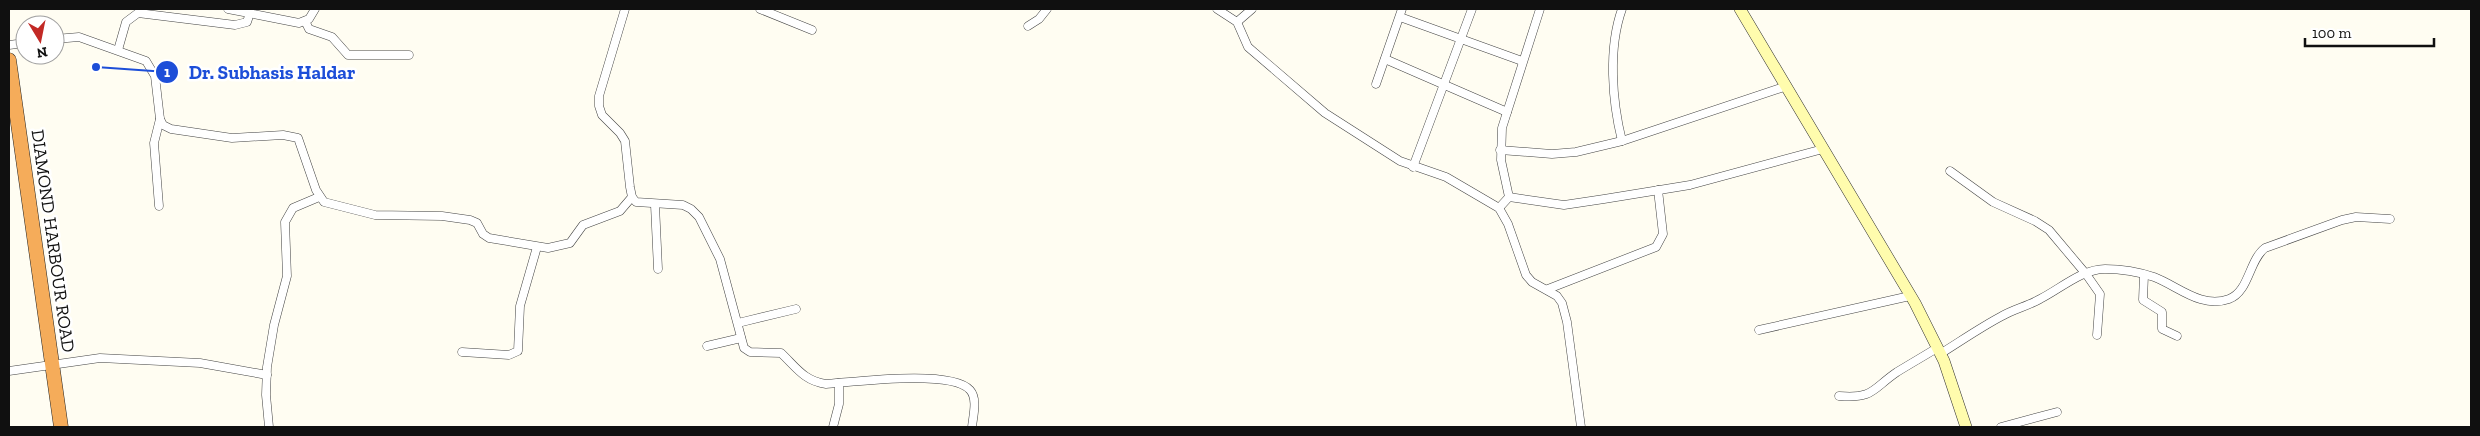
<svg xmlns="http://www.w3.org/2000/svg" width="2480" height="436" font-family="'Zilla Slab',serif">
	<rect width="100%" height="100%" fill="#fffdf2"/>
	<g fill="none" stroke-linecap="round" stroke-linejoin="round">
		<defs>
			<g id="street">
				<path d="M228 9 299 23 309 19 315 9"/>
				<path d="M625 9 599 96V106L602 115 620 133 625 141 630 187 632 197 636 202 683 205 691 209 699 217 720 259 744 348 750 352 781 353C796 367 804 381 826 384 854 382 952 369 970 390 978 399 973 416 972 427"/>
				<path d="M760 9 812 30"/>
				<path d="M1217 9 1237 22 1248 47 1325 113 1400 161 1446 177 1499 208 1508 224 1526 275 1532 282 1557 296 1562 303 1567 322 1581 427"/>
				<path d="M1400 17 1522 61"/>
				<path d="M305 21 309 29 332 37 348 55H409"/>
				<path d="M1237 22 1252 9"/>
				<path d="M1028 26 1039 19 1047 9"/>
				<path d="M55 39 79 37 146 61 155 76 160 119 163 125 171 129 232 138 283 135 298 138 316 190 324 202 375 215 442 216 470 220 477 223 483 234 489 238 548 248 570 243 583 225 620 211 632 197"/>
				<path d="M9 45 25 43"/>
				<path d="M118 50 126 22 138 13 235 25 247 22 250 13"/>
				<path d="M1385 59 1507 112"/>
				<path d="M1376 84 1402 9"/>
				<path d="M1622 141C1612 101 1608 48 1622 9"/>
				<path d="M1500 150 1552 154 1576 152 1622 141 1787 86"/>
				<path d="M1413 167 1472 9"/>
				<path d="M1950 171 1993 202 2035 221 2049 230 2086 274 2100 294 2097 335"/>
				<path d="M1509 197 1564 205 1604 199 1690 185 1823 149"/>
				<path d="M655 205 658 269"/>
				<path d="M159 206 154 143 160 119"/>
				<path d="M1499 208 1509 197 1501 160 1502 128 1540 9"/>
				<path d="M2144 275 2143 300 2162 312V329L2177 336"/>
				<path d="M1548 289 1656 247 1663 234 1658 190"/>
				<path d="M738 323 796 309"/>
				<path d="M1759 330 1910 296"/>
				<path d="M707 346 741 338"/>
				<path d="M462 352 509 355 518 351 520 306 537 247"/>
				<path d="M1940 354C1961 341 1981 327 2002 316 2014 309 2028 306 2040 299 2060 289 2082 269 2105 269 2121 269 2139 272 2154 277 2178 286 2201 309 2229 299 2249 292 2249 260 2265 248L2342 220 2356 217 2390 219"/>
				<path d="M9 371 100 358 200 363 267 375"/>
				<path d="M1839 396C1874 399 1872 389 1897 372 1910 364 1924 356 1937 348"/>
				<path d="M269 427 266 395 267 367 274 325 287 276 285 222 293 208 319 197"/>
				<path d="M833 427 839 404V383"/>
				<path d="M2001 427 2057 412"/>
			</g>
			<path id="secondary" d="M1740 9 1915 303 1944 361 1966 427"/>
			<path id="highway" d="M9 60 61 427"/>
		</defs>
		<use href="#street" stroke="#434343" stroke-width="9"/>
		<use href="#secondary" stroke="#323232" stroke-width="12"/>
		<use href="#highway" stroke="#212121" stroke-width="15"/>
		<use href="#street" stroke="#fff" stroke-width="8"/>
		<use href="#secondary" stroke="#fffcad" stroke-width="11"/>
		<use href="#highway" stroke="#f5ac5a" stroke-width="14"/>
	</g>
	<g text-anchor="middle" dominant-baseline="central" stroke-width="5" stroke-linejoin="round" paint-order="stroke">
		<g font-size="18" fill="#101010" stroke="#fff">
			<text transform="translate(53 241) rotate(82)">DIAMOND HARBOUR ROAD</text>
		</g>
	</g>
	<path fill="none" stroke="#1d4ed8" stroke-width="2" d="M96 67L167 72"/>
	<g fill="#1d4ed8" stroke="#fff" stroke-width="2">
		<circle cx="96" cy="67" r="5"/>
		<circle cx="167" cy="72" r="12"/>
	</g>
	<g font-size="15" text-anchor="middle" font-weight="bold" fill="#fff">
		<text x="167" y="77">1</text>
	</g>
	<g font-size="19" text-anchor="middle" font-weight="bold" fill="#1d4ed8" stroke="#fff" stroke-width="5" stroke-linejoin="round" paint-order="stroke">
		<text x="272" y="79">Dr. Subhasis Haldar</text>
	</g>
	<rect width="2480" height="436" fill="none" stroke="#101010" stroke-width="20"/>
	<g transform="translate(40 40) rotate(170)"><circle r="24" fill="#ffffff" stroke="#9f9f9f"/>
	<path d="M0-4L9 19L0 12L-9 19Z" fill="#c22925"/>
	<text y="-8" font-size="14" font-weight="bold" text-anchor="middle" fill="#101010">N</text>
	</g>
	<path d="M2305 38v8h129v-8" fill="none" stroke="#101010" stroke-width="2.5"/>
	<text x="2312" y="38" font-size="15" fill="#101010" stroke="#ffffff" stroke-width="4" paint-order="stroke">100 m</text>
</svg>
